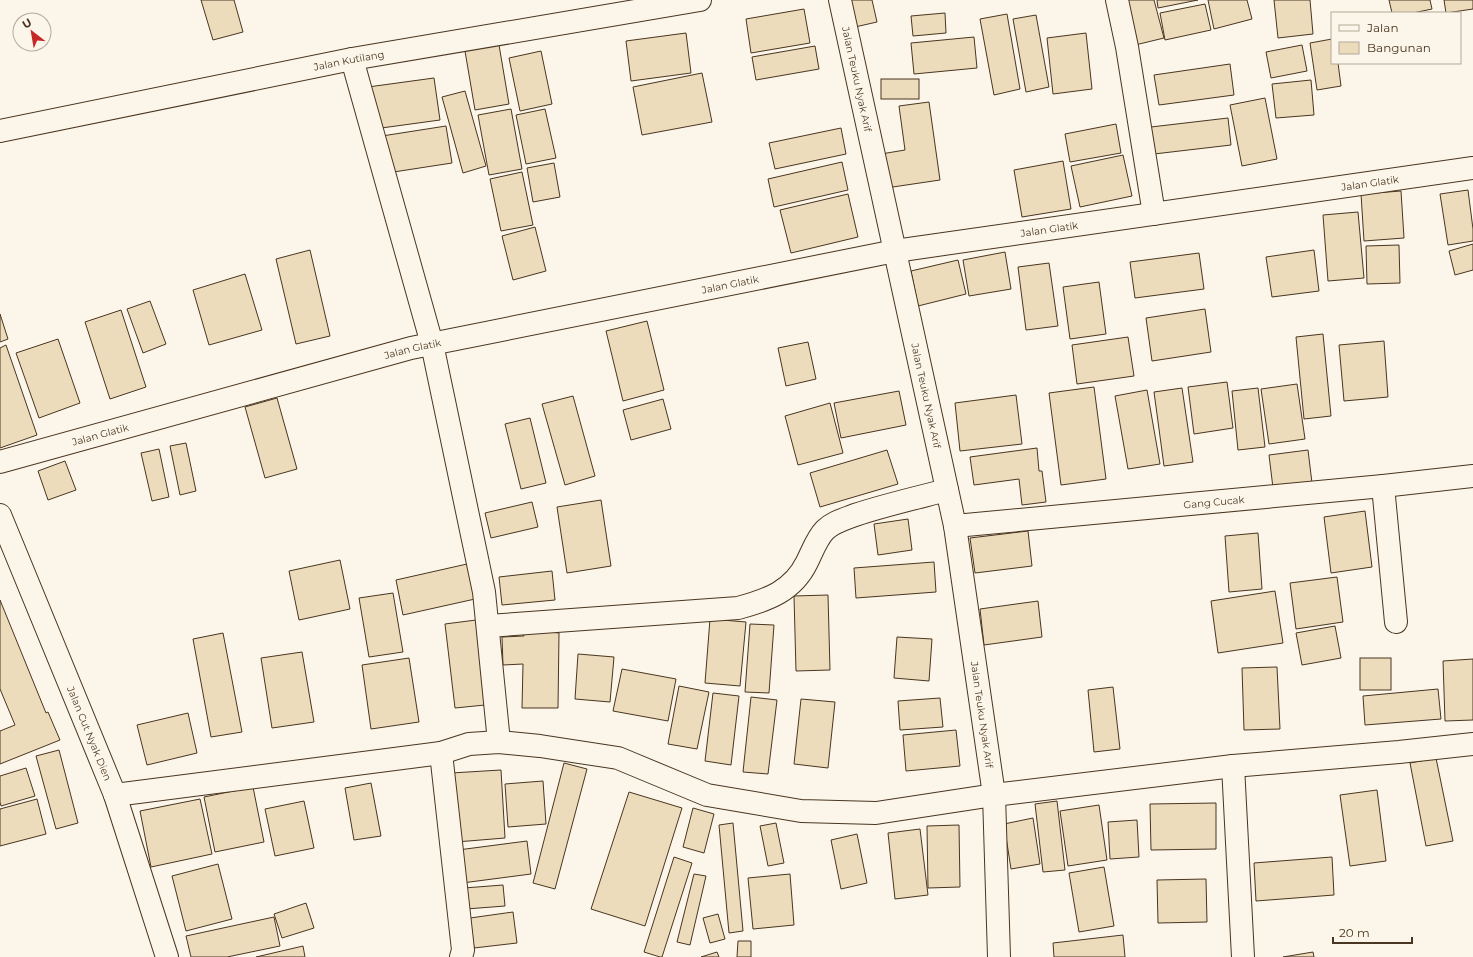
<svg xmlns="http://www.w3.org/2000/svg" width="1473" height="957" font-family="Montserrat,sans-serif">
	<rect width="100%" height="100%" fill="#fbf6e9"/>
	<g fill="#ecdcbc" stroke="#4a3520">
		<path d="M201 0H234L243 32 213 40Z"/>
		<path d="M849 0H872L877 22 855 27Z"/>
		<path d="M1120 0H1154L1164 38 1131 46Z"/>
		<path d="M1157 0H1198L1158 8Z"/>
		<path d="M1208 0H1247L1252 19 1214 29Z"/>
		<path d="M1274 0H1310L1313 34 1278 38Z"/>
		<path d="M1389 0H1430L1432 9 1413 13H1392Z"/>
		<path d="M1444 0H1473V9L1446 13Z"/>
		<path d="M1205 4 1211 30 1165 40 1160 13Z"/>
		<path d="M804 9 810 43 751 53 746 19Z"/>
		<path d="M945 13 946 33 913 36 911 16Z"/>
		<path d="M1007 14 1020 89 994 95 980 19Z"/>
		<path d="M1036 15 1049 87 1026 92 1013 19Z"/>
		<path d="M686 33 691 73 631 81 626 41Z"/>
		<path d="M1086 33 1092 89 1053 94 1047 38Z"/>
		<path d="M974 37 977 68 914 74 911 43Z"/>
		<path d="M1332 39V63H1338L1341 86 1317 90 1310 43Z"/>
		<path d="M499 45 509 104 475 110 465 51Z"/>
		<path d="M1302 45 1307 71 1271 78 1266 52Z"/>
		<path d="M815 46 819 69 756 80 752 57Z"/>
		<path d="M541 51 552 104 520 111 509 58Z"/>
		<path d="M1230 64 1234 95 1159 105 1154 75Z"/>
		<path d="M702 73 712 122 642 135 633 87Z"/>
		<path d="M434 78 440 120 374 129 368 87Z"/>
		<rect x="881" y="79" width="38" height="20"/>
		<path d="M1311 80 1314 115 1276 118 1272 84Z"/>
		<path d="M465 91 486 166 463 173 442 97Z"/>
		<path d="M1265 98 1277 159 1242 166 1230 105Z"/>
		<path d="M929 102 940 180 886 188 881 154 905 150 899 106Z"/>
		<path d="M511 109 522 169 489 175 478 115Z"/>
		<path d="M545 109 556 158 526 164 516 115Z"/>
		<path d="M1228 118 1231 145 1154 154 1151 127Z"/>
		<path d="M1116 124 1121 153 1070 162 1065 134Z"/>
		<path d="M446 126 452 163 387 173 382 136Z"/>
		<path d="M841 128 846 154 775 169 769 143Z"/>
		<path d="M1123 155 1132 196 1080 207 1071 166Z"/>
		<path d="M1063 161 1071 209 1022 217 1014 170Z"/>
		<path d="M842 162 848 190 774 207 768 179Z"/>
		<path d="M554 163 560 197 533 202 527 168Z"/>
		<path d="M522 172 533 225 501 231 490 179Z"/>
		<path d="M1468 190 1473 229V241L1448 245 1440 194Z"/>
		<path d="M1401 191 1404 238 1364 241 1361 194Z"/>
		<path d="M848 194 858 237 791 253 780 210Z"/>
		<path d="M1358 212 1364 278 1328 281 1323 215Z"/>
		<path d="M535 227 546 271 513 280 502 236Z"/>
		<path d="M1473 244V270L1455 275 1449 251Z"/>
		<path d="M1399 245 1400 283 1367 284 1366 246Z"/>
		<path d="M310 250 330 336 296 344 276 259Z"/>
		<path d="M1314 250 1319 291 1272 297 1266 257Z"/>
		<path d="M1005 252 1011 289 969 296 963 260Z"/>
		<path d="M1199 253 1204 289 1135 298 1130 262Z"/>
		<path d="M958 260 966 294 918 306 911 271Z"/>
		<path d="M1049 263 1058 326 1026 330 1018 267Z"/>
		<path d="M245 274 262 330 209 345 193 290Z"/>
		<path d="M1099 282 1106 334 1070 339 1063 287Z"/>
		<path d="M150 301 166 344 143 353 127 309Z"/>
		<path d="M1205 309 1211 352 1152 361 1146 318Z"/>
		<path d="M121 310 146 387 110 399 85 322Z"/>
		<path d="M0 314 8 339 0 342Z"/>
		<path d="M647 321 664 390 623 401 606 331Z"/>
		<path d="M1323 334 1331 416 1304 419 1296 337Z"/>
		<path d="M1128 337 1134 376 1077 384 1072 345Z"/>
		<path d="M58 339 80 403 39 418 16 353Z"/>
		<path d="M1384 341 1388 397 1344 401 1339 345Z"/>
		<path d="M808 342 816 379 786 386 778 348Z"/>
		<path d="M6 345 37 435 0 448V348Z"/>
		<path d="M1227 382 1233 428 1194 434 1188 387Z"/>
		<path d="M1297 384 1305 439 1269 444 1261 389Z"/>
		<path d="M1094 387 1106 479 1061 485 1049 393Z"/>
		<path d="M1182 388 1193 462 1164 466 1154 392Z"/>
		<path d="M1258 388 1265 447 1238 450 1232 391Z"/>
		<path d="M1147 390 1160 464 1128 469 1115 396Z"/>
		<path d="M899 391 906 425 841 438 834 403Z"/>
		<path d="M1016 395 1022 444 960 451 955 403Z"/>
		<path d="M573 396 595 476 565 485 542 404Z"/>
		<path d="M277 398 297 469 265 478 245 407Z"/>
		<path d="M663 399 671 429 631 440 623 410Z"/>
		<path d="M830 403 843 453 798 465 785 416Z"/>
		<path d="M530 418 546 483 521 489 505 424Z"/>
		<path d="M186 443 196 491 180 495 170 446Z"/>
		<path d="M1037 448 1039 471H1042L1046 502 1022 505 1019 479 974 485 970 457Z"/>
		<path d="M159 449 169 497 152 501 141 453Z"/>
		<path d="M887 450 898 484 820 507 810 473Z"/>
		<path d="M1308 450 1312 483 1273 488 1269 455Z"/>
		<path d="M65 461 76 490 48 500 38 471Z"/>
		<path d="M601 500 611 566 567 573 557 507Z"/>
		<path d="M532 502 538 527 491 538 485 513Z"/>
		<path d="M1365 511 1372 567 1331 573 1324 517Z"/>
		<path d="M908 519 912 550 878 555 874 524Z"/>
		<path d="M1028 531 1032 566 975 573 970 538Z"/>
		<path d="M1258 533 1262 589 1229 592 1225 536Z"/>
		<path d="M340 560 350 609 299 620 289 571Z"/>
		<path d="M934 562 936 592 856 598 854 568Z"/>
		<path d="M467 564 475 599 403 615 396 580Z"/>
		<path d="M552 571 555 600 502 605 499 577Z"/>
		<path d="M1337 577 1343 622 1296 629 1290 583Z"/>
		<path d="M1275 591 1283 643 1218 653 1211 601Z"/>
		<path d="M393 593 403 652 369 657 359 598Z"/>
		<path d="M828 595 830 670 796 671 794 596Z"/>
		<path d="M0 600 46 713 48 712 60 740 0 764V731L15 725 0 689Z"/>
		<path d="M1038 601 1042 637 984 645 980 609Z"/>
		<path d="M710 619 746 622 740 686 705 683Z"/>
		<path d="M476 620 485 705 455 708 445 624Z"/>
		<path d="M750 624 774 625 769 693 745 692Z"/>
		<path d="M1335 626 1341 658 1302 665 1296 633Z"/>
		<path d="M539 631 559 633 558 708H522L523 664 503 665 502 637 524 636V632Z"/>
		<path d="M223 633 242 732 211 737 193 639Z"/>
		<path d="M897 637 932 639 929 681 894 678Z"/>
		<path d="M302 652 314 722 272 728 261 658Z"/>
		<path d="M578 654 614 657 610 702 575 699Z"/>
		<path d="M409 658 419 722 371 729 362 665Z"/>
		<rect x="1360" y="658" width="31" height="32"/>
		<path d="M1473 659V720L1445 721 1443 661Z"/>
		<path d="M1277 667 1280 729 1244 730 1242 668Z"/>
		<path d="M622 669 676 679 668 721 613 711Z"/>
		<path d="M679 686 709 692 697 749 668 744Z"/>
		<path d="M1113 687 1120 749 1094 752 1088 690Z"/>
		<path d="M1438 689 1441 719 1365 725 1363 696Z"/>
		<path d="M713 693 739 696 731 765 705 761Z"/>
		<path d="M751 697 777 700 768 774 743 772Z"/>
		<path d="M940 698 943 727 900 730 898 701Z"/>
		<path d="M801 699 835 702 828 768 794 764Z"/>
		<path d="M188 713 197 753 147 765 137 725Z"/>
		<path d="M956 730 960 766 906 771 903 735Z"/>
		<path d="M59 750 78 823 56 829 36 756Z"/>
		<path d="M1436 758 1453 841 1426 846 1410 763Z"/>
		<path d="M564 763 587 769 555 889 533 883Z"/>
		<path d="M26 768 35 796 1 806 0 802V776Z"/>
		<path d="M501 770 505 838 456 842 451 773Z"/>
		<path d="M543 781 546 824 508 827 505 784Z"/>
		<path d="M371 783 381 836 354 840 345 788Z"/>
		<path d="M253 787 264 842 215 852 204 797Z"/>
		<path d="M1377 790 1386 861 1350 866 1340 795Z"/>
		<path d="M629 792 682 808 645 926 591 909Z"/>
		<path d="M37 799 46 834 0 846V809Z"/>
		<path d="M200 799 212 854 151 867 140 811Z"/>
		<path d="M304 801 314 848 275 856 265 809Z"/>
		<path d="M1057 801 1065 870 1043 872 1035 804Z"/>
		<path d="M1216 803V849L1151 850 1150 804Z"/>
		<path d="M1099 805 1107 860 1068 866 1060 811Z"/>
		<path d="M693 808 714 814 704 853 683 847Z"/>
		<path d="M1033 818 1040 864 1011 869 1004 824Z"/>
		<path d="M1137 820 1139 857 1110 859 1108 822Z"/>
		<path d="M733 823 743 931 729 933 719 825Z"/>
		<path d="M776 823 784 863 768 866 760 826Z"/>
		<path d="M959 825 960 887 928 888 927 826Z"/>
		<path d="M920 829 928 895 895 899 888 833Z"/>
		<path d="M857 834 867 883 841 889 831 840Z"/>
		<path d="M527 841 531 874 462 883 458 850Z"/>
		<path d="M674 857 692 863 662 957H660L644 952Z"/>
		<path d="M1332 857 1334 895 1256 901 1254 863Z"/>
		<path d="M218 864 232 919 186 931 172 876Z"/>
		<path d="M1104 867 1114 926 1079 932 1069 873Z"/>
		<path d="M694 874 706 876 690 945 677 942Z"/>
		<path d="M790 874 794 925 753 929 748 878Z"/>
		<path d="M1206 879 1207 922 1158 923 1157 880Z"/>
		<path d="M503 885 505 906 466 909 464 888Z"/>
		<path d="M306 903 314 928 282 938 274 914Z"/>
		<path d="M513 912 517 943 474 948 470 918Z"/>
		<path d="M718 914 725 939 710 943 703 918Z"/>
		<path d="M274 917 280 946 227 957H191L186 936Z"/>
		<path d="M1123 935 1125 957H1054L1053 943Z"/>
		<path d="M738 941H751V957H737Z"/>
		<path d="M303 946 305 957H256Z"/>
		<path d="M717 952 719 957H701Z"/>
		<path d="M1313 952 1314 957H1283Z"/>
	</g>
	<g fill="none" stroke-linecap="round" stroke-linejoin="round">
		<defs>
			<g id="minor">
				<path id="s1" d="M840 0 955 526 994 795 999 957"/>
				<path d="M1117 0 1127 47 1154 214"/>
				<path d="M352 59 432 344 484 592 499 742"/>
				<path id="s2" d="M0 131 352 59 700 0"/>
				<path id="s3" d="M0 462 411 348 895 251 1473 168"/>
				<path d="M1383 486 1396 622"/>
				<path id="s4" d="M0 515 115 795 167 957"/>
				<path id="s5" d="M955 526 1383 486 1473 476"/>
				<path d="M488 626 738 608C768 600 793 591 807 562 812 552 817 538 825 530 833 522 845 519 855 515 885 505 916 498 947 490"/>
				<path d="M441 753 463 950 461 957"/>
				<path d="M1233 766 1243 957"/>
				<path d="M115 795 441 753 469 744 499 742 540 746 618 758 707 795 801 811 876 813 994 795 1233 766 1399 752 1473 744"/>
			</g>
		</defs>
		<use href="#minor" stroke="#4a3520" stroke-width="24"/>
		<use href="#minor" stroke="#fbf6e9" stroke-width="22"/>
	</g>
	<g text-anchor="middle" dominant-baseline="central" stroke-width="3" stroke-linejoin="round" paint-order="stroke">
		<g font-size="10" fill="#4a3520" stroke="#fbf6e9">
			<text stroke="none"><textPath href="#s2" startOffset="356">Jalan Kutilang</textPath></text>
			<text stroke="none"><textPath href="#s1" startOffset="81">Jalan Teuku Nyak Arif</textPath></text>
			<text stroke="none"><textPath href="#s3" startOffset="1400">Jalan Glatik</textPath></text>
			<text stroke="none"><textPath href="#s3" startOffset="1076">Jalan Glatik</textPath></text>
			<text stroke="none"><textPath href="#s3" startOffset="752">Jalan Glatik</textPath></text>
			<text stroke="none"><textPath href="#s3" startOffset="428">Jalan Glatik</textPath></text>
			<text stroke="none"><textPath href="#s1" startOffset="405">Jalan Teuku Nyak Arif</textPath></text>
			<text stroke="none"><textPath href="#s3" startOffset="104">Jalan Glatik</textPath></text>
			<text stroke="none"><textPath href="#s5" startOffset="260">Gang Cucak</textPath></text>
			<text stroke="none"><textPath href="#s1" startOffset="729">Jalan Teuku Nyak Arif</textPath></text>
			<text stroke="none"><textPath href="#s4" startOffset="236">Jalan Cut Nyak Dien</textPath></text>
		</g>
	</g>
	<rect x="1331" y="12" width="130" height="52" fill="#fbf6e9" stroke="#b4a999"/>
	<rect x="1339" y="25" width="20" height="6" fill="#fbf6e9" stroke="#b4a999"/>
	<text x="1367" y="32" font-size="12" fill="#4a3520">Jalan</text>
	<rect x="1339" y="42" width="20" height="12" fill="#ecdcbc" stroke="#b4a999"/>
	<text x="1367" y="52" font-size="12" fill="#4a3520">Bangunan</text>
	<g transform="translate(32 32) rotate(329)"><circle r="19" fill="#fbf6e9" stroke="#b4a999"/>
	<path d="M0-3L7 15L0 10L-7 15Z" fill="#c62828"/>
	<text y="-6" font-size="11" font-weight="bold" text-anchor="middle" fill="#4a3520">U</text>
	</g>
	<path d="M1333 937v6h79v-6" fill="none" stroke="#4a3520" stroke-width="2"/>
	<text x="1339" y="937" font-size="12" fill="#4a3520" stroke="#fbf6e9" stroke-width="3" paint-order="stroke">20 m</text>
</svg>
